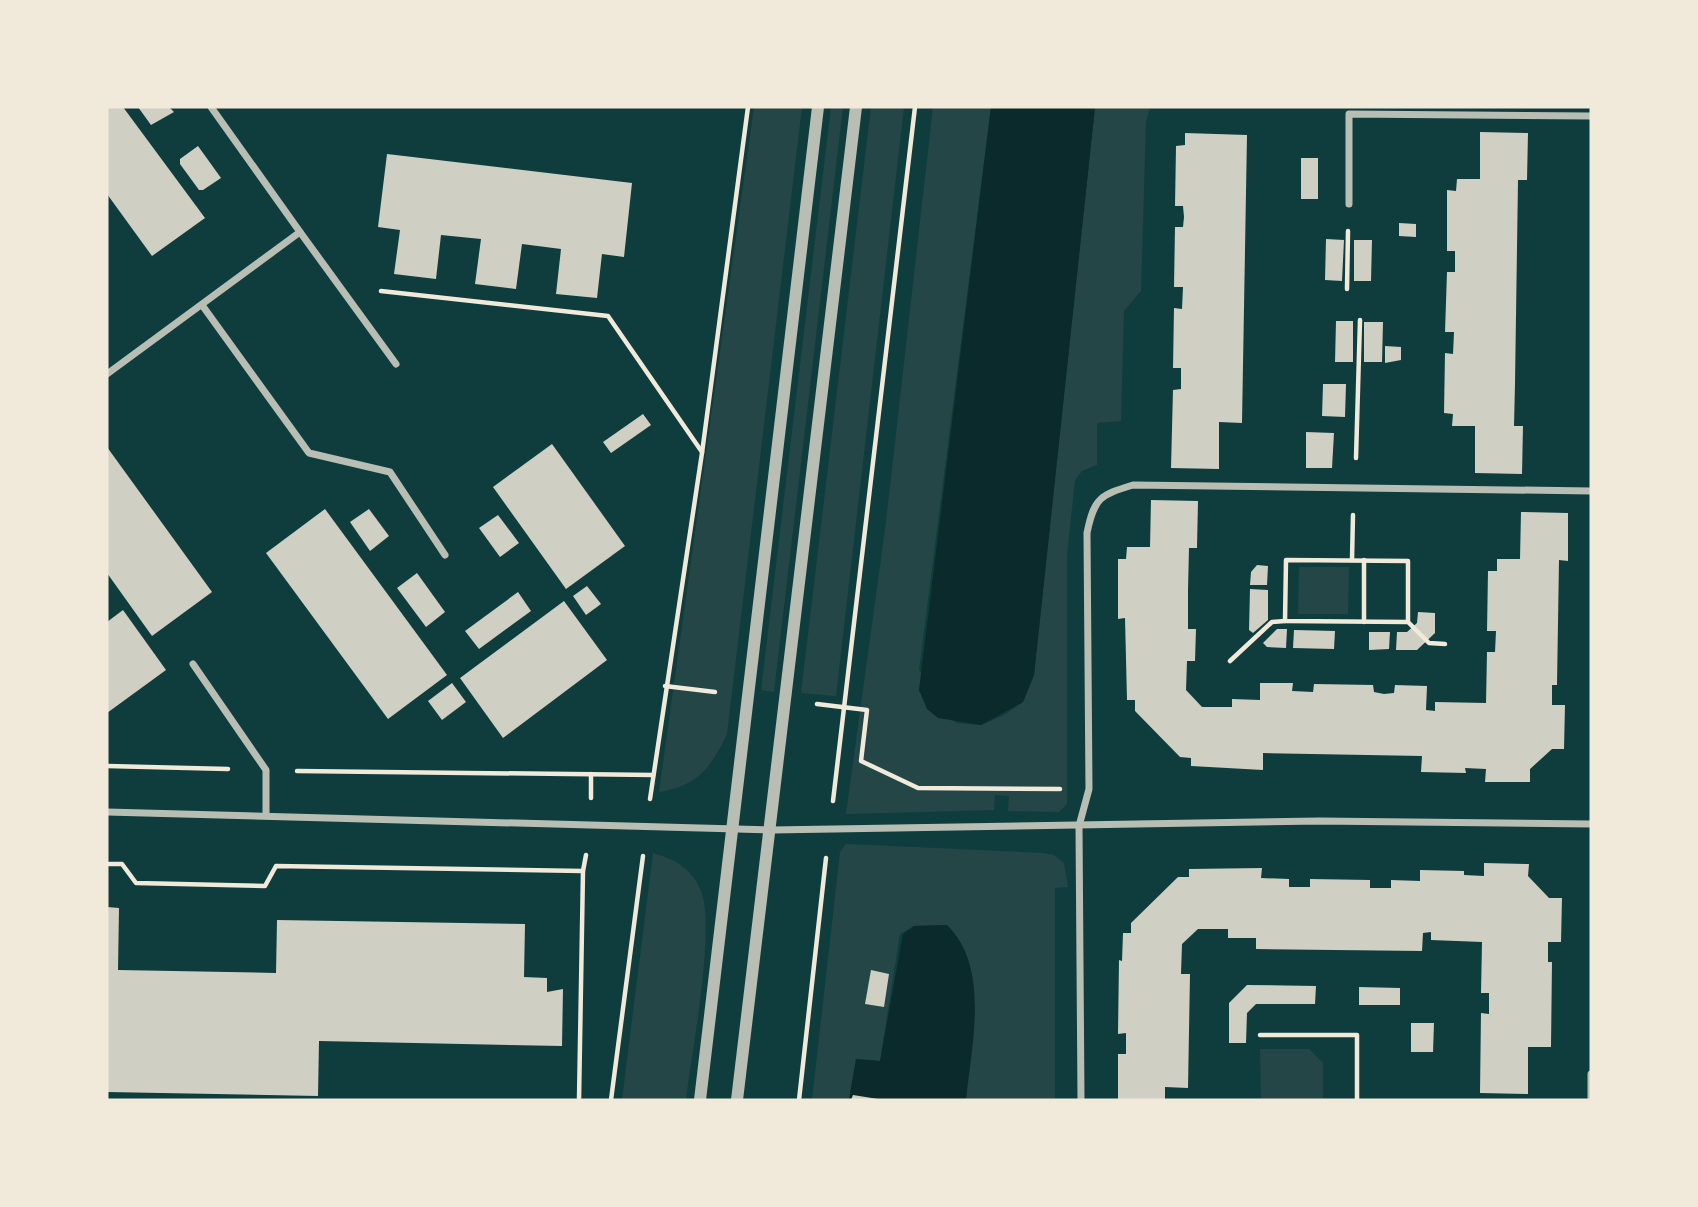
<svg xmlns="http://www.w3.org/2000/svg" width="1698" height="1207" font-family="'DM Sans',sans-serif">
	<rect width="100%" height="100%" fill="#0f3d3e"/>
	<g fill="#244646">
		<path d="M754 107H802L727 734C711 768 697 786 659 792Z"/>
		<path d="M831 107H843L774 692 761 690Z"/>
		<path d="M871 107H904L836 696 801 693Z"/>
		<path d="M933 107H991L919 670 956 723 981 725 1004 715 1023 702 1034 675 1095 107H1150L1146 122 1141 291 1124 311 1121 421 1097 423V465L1082 471 1075 480 1067 555V804L1059 812 1008 811 1009 796 995 795 994 810 846 814 886 522Z"/>
		<path d="M1299 567H1349L1348 614H1298Z"/>
		<path d="M846 844 1043 853 1054 855 1064 863 1068 887 1055 888V1100H966L974 1000 972 979 947 925 914 926 900 934 880 1061 856 1059 849 1100H812L840 852Z"/>
		<path d="M653 853C675 859 692 869 701 891 716 928 691 1056 686 1100H622Z"/>
		<path d="M1260 1049H1309L1323 1063V1100L1261 1099Z"/>
	</g>
	<g fill="#0a2a2b">
		<path d="M991 107H1095L1034 675 1023 702 981 725 938 718 927 709 919 690Z"/>
		<path d="M947 925C991 968 971 1047 966 1100H849L856 1059 880 1061 903 934 914 926Z"/>
	</g>
	<g fill="#cfcfc3">
		<path d="M107 107H123L205 218 152 256 107 194Z"/>
		<path d="M138 107H169L174 112 151 125Z"/>
		<path d="M1480 132 1528 133 1527 180H1518L1515 384 1514 426H1523L1522 474 1475 473V426H1452L1453 414 1444 413 1445 353 1453 354 1454 332H1445L1447 272H1455V251H1447V190L1456 191 1457 179H1480Z"/>
		<path d="M1185 133 1247 135 1242 423 1219 422V469L1171 468 1173 390 1181 389V368H1173L1174 308 1182 309 1183 287H1174L1175 227H1183L1184 217 1183 206H1175L1176 146 1185 145Z"/>
		<path d="M198 146 221 178 203 190H199L180 164V159Z"/>
		<path d="M387 154 632 183 624 257 602 254 597 298 556 294 561 249 522 244 516 289 475 284 481 239 441 235 436 279 394 274 400 230 378 227Z"/>
		<rect x="1301" y="158" width="17" height="41"/>
		<path d="M1399 223 1416 224V237L1399 236Z"/>
		<path d="M1326 239 1344 240 1342 281 1325 280Z"/>
		<path d="M1354 240H1372L1371 281H1354Z"/>
		<path d="M1336 321H1353V362H1335Z"/>
		<path d="M1364 322H1383L1382 362H1364Z"/>
		<path d="M1385 346 1401 347V360L1385 363Z"/>
		<path d="M1323 384H1346L1345 417 1322 416Z"/>
		<path d="M643 414 651 425 611 453 603 442Z"/>
		<path d="M1306 432 1334 433 1332 468H1306Z"/>
		<path d="M552 444 625 546 566 589 493 487Z"/>
		<path d="M107 447 212 592 152 636 107 573Z"/>
		<path d="M1151 500 1198 501 1197 548H1189L1188 590V629H1196L1195 661H1187L1186 690 1202 707H1232V699L1260 700V683H1293L1292 691 1313 692 1314 684 1373 685 1374 692 1384 694 1394 693 1395 685 1427 686 1426 710 1435 711V702L1486 703 1487 652H1495L1496 631H1487L1488 571H1497V559H1520L1521 512 1568 513V561L1559 560 1557 685H1552V705H1565L1564 749H1552L1530 769V782H1485L1486 769 1465 768 1466 773 1421 772 1422 756 1263 753V770L1191 766V758L1180 757 1135 711V700H1127L1125 618 1118 619V559H1126L1127 547H1150Z"/>
		<path d="M325 509 447 675 388 719 266 553Z"/>
		<path d="M369 509 389 536 370 551 350 522Z"/>
		<path d="M498 515 519 543 500 557 479 528Z"/>
		<path d="M1257 565 1268 566 1267 585H1250L1251 572Z"/>
		<path d="M417 573 445 612 426 627 397 588Z"/>
		<path d="M587 586 601 604 586 615 573 596Z"/>
		<path d="M1250 589 1268 590V620L1253 633 1249 630Z"/>
		<path d="M518 592 531 611 479 649 465 631Z"/>
		<path d="M564 601 607 660 503 738 460 678Z"/>
		<path d="M123 610 166 670 107 713V622Z"/>
		<path d="M1418 612 1435 613V633L1417 650H1396L1397 632H1407L1417 623Z"/>
		<path d="M1277 629H1287L1286 648 1267 647 1263 643Z"/>
		<path d="M1294 630 1335 631 1334 649 1293 648Z"/>
		<path d="M1369 632H1390L1389 649 1369 650Z"/>
		<path d="M452 683 466 702 442 720 428 701Z"/>
		<path d="M1484 863 1529 864 1528 876 1549 898H1562L1561 942H1548V962H1552L1551 1047H1528V1094L1480 1093 1481 1013 1489 1014V993H1481L1482 942 1431 940V932L1423 933 1422 951 1256 949V938H1228V929H1198L1182 944 1181 974H1190L1188 1088 1165 1087V1100H1118V1054H1126V1033L1118 1034 1119 960 1122 961 1123 933H1131V923L1178 877H1189V869L1262 868 1261 878 1289 879V887H1310V879L1370 880V888H1391V880L1420 881V870L1464 871V875L1484 876Z"/>
		<path d="M107 907 119 908 118 970 276 973 277 920 525 924 524 977 547 978V992L563 989 562 1046 319 1041 318 1096 107 1092Z"/>
		<path d="M871 970 889 974 884 1007 865 1004Z"/>
		<path d="M1247 985 1316 986 1315 1004H1256L1247 1013 1246 1043H1229V1003Z"/>
		<path d="M1359 987 1400 988V1005H1359Z"/>
		<path d="M1411 1023H1434L1433 1052H1411Z"/>
		<path d="M853 1095 878 1099V1100H851Z"/>
	</g>
	<g fill="none" stroke-linecap="round" stroke-linejoin="round">
		<g stroke="#f1e9da" stroke-width="4.5">
			<path d="M1347 289 1348 231"/>
			<path d="M381 291 608 316 702 452"/>
			<path d="M1356 458 1360 320"/>
			<path d="M1352 560 1353 515"/>
			<path d="M1364 560V622"/>
			<path d="M1408 622 1285 621 1286 560 1408 561V622L1429 643 1445 644"/>
			<path d="M1230 661 1272 622 1285 621"/>
			<path d="M665 686 715 692"/>
			<path d="M817 704 867 710 861 761 918 788 1060 789"/>
			<path d="M107 766 228 769"/>
			<path d="M297 771 653 775"/>
			<path d="M591 798V774"/>
			<path d="M650 799 702 453 748 107"/>
			<path d="M833 801 915 107"/>
			<path d="M107 864H122L136 883 265 886 276 866 583 871"/>
			<path d="M1260 1035H1357V1100"/>
			<path d="M579 1100 583 871 586 855"/>
			<path d="M611 1100 643 856"/>
			<path d="M799 1100 826 858"/>
		</g>
		<g stroke="#b8beb3" stroke-width="7">
			<path d="M1349 204V114L1591 116"/>
			<path d="M300 232 396 364"/>
			<path d="M202 305 309 453 390 472 445 555"/>
			<path d="M107 374 300 232 211 107"/>
			<path d="M193 664 266 770V815"/>
			<path d="M107 812 772 830 1319 821 1591 824"/>
			<path d="M1081 1100 1079 826 1089 789 1087 533C1094 498 1100 495 1133 485L1591 491"/>
			<path d="M1591 1100V1074"/>
		</g>
		<g stroke="#b8beb3" stroke-width="12">
			<path d="M700 1100 818 107"/>
			<path d="M737 1100 856 107"/>
		</g>
	</g>
	<rect width="1698" height="1207" fill="none" stroke="#f1e9da" stroke-width="217"/>
</svg>
